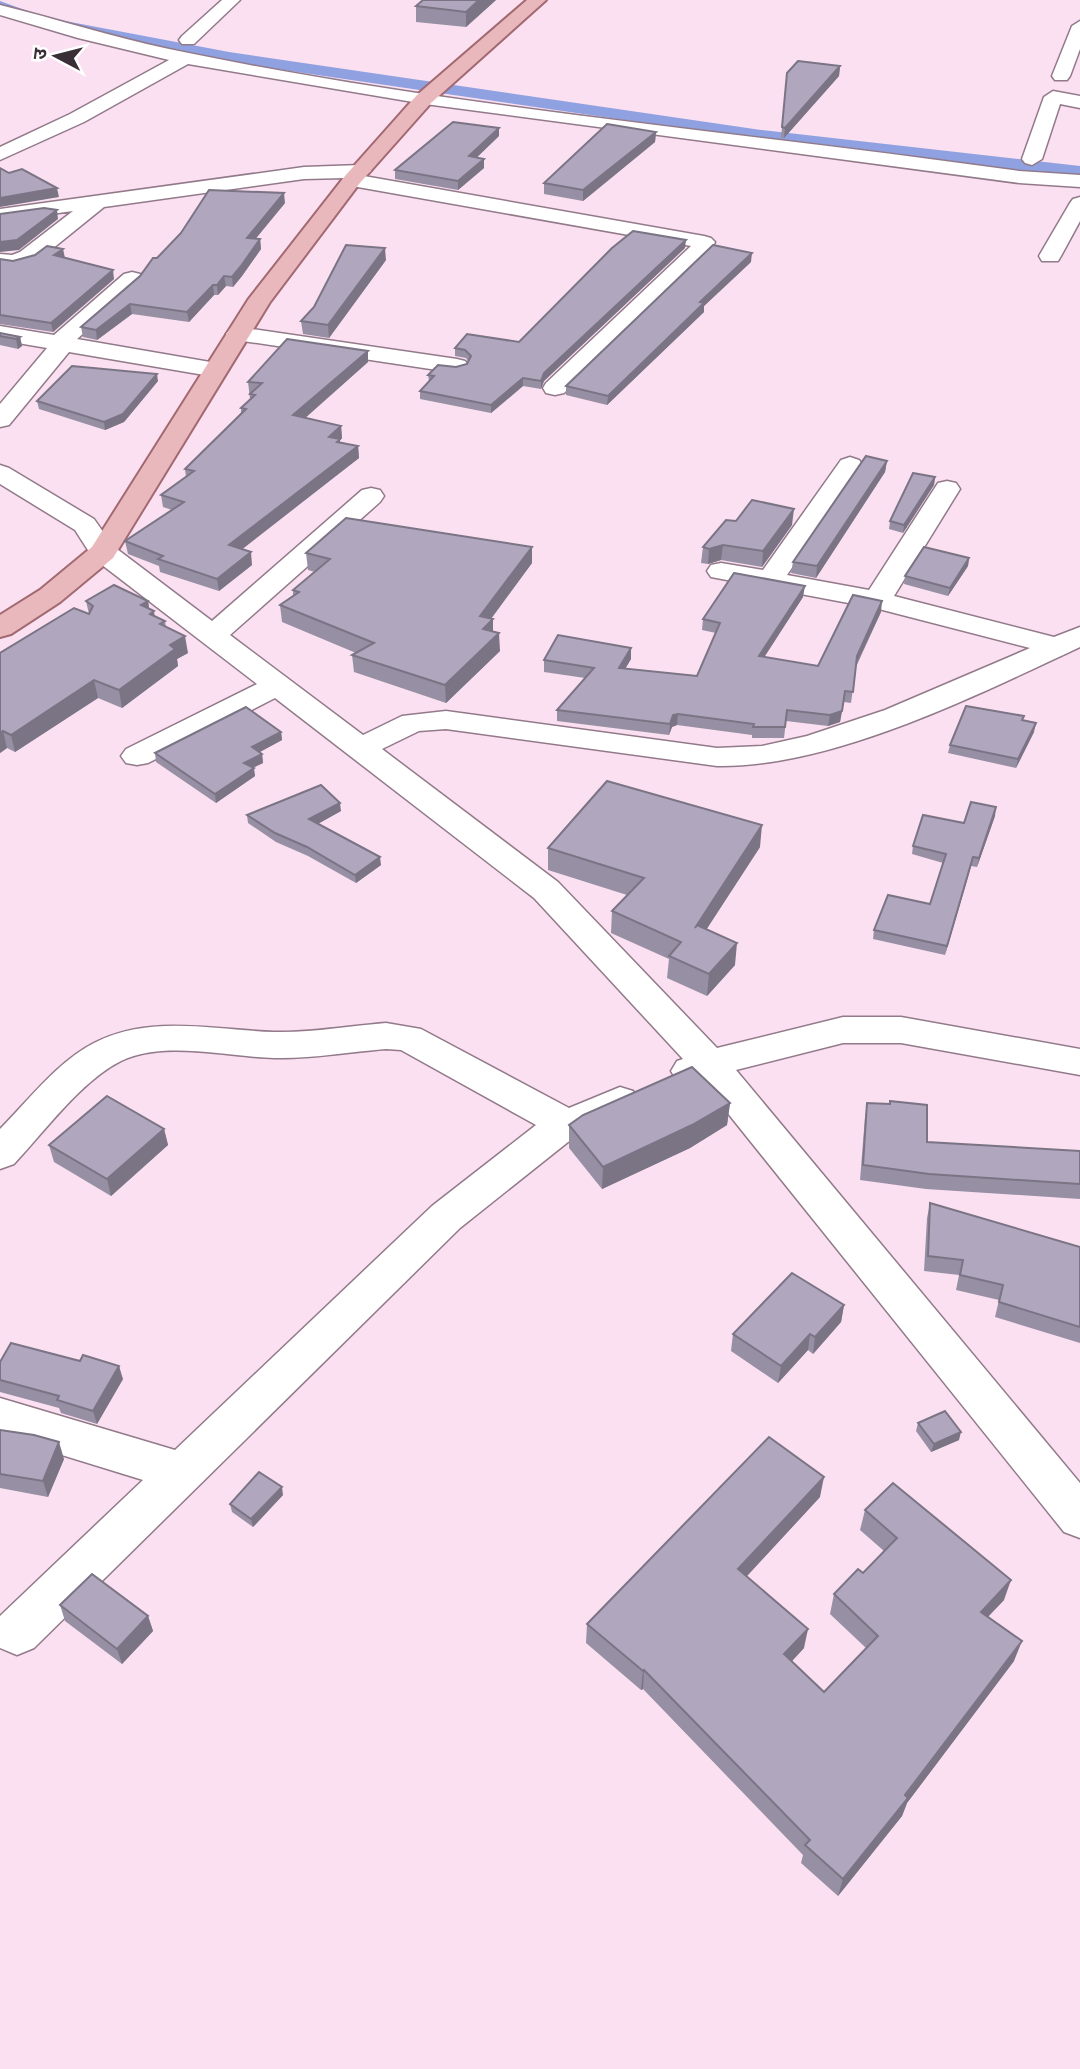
<svg xmlns="http://www.w3.org/2000/svg" width="1080" height="2069" font-family="Lato,'Noto Sans Devanagari',sans-serif">
	<rect width="100%" height="100%" fill="#fae0f1"/>
	<g fill="none" stroke-linecap="round" stroke-linejoin="round">
		<path fill="#8fa1e1" fill-rule="evenodd" d="M0 1 44 17 229 52 761 130 1080 166V178L761 140 229 62 40 26 0 11Z"/>
		<defs>
			<g id="minor">
				<path d="M222 0H240L194 44H182L179 40 182 36Z"/>
				<path d="M0 5C57 19 112 37 169 49 449 108 736 131 1019 171L1080 175V187L1019 183 425 104 188 64 84 122 0 160V147L70 114 169 60 78 38 0 15Z"/>
				<path d="M1080 21V49L1070 76 1067 80H1055L1052 76 1072 26Z"/>
				<path d="M1053 91 1080 96V108L1060 104 1042 159 1032 165 1025 163 1022 159 1044 97Z"/>
				<path d="M361 165 368 167 371 171 364 176 704 236 711 238 715 242 710 252 564 393 555 395 546 393 543 388 546 383 691 246 352 186 345 184 342 180 344 178 304 179 104 207 36 262 14 268 0 266V254L12 255 20 252 73 211 0 221V209L304 167Z"/>
				<path d="M1080 197V221L1061 256 1058 261H1042L1039 256 1070 203 1073 199Z"/>
				<path d="M132 272 140 274 143 279 140 284 77 339 216 363 224 365 228 370 224 375 216 377 69 352 9 425 0 427V404L47 348 0 340V326L54 335 124 274Z"/>
				<path d="M238 327 457 359 465 361 469 366 465 371 457 373 230 339 226 334 230 329Z"/>
				<path d="M850 457 859 460 863 465 787 575 869 590 938 483 947 481 956 483 960 489 894 596 1054 637 1080 627V647C977 695 832 768 717 766L446 729 419 731 382 749 558 882 717 1048 843 1017H901L1080 1049V1075L901 1043H843L736 1070 1080 1483V1538L1064 1532 702 1081 690 1085 677 1081 671 1071 677 1061 683 1059 534 898 275 698 148 763 137 765 126 763 121 756 126 749 257 684 93 558 75 530 0 484V465L9 468 94 519 113 546 212 621 362 490 371 488 380 490 384 496 380 502 230 635 363 735 402 716 446 711 717 748 762 746 807 736 885 710 1030 648 875 608 711 577 707 571 711 565 721 563 763 570 841 460Z"/>
				<path d="M386 1023 421 1029 569 1108 620 1087 633 1091 639 1101 633 1111 568 1142 460 1228 34 1648 17 1655 0 1648V1616L143 1480 0 1436V1398L175 1450 432 1206 536 1125 401 1050 386 1049C349 1052 311 1059 274 1058 228 1057 164 1040 121 1061 81 1081 45 1131 14 1164L0 1169V1129C29 1100 57 1062 94 1043 151 1014 214 1030 274 1032 311 1033 349 1026 386 1023Z"/>
			</g>
			<path id="major" d="M527 0H546L431 103 359 184 270 302 113 558 60 602 11 634 0 637V615L40 590 92 547 248 300 345 176 417 95Z"/>
		</defs>
		<use href="#minor" stroke="#927a8a" stroke-width="3"/>
		<use href="#major" stroke="#a26971" stroke-width="4"/>
		<use href="#minor" fill="#fff" fill-rule="evenodd"/>
		<use href="#major" fill="#e9b8bd" fill-rule="evenodd"/>
	</g>
	<g fill="#978fa3">
		<path d="M423 0H496L466 27 416 22V6Z"/>
		<path d="M840 66 839 76 784 138H781L787 73Z"/>
		<path d="M656 132 655 142 583 201 544 194V183Z"/>
		<path d="M499 136 476 158 484 168 458 190 395 179V170Z"/>
		<path d="M285 203 256 238 260 239 261 249 242 276 233 287 226 286 218 295H214L189 322 132 314 97 340 83 337 81 327 140 276 157 258Z"/>
		<path d="M685 248 544 381 541 389 523 386 491 413 420 399V391L429 381 428 375 467 364 468 361 466 358 455 356V348L519 342Z"/>
		<path d="M65 258 114 279 53 332 0 324V259L13 261Z"/>
		<path d="M386 260 329 338 303 334 301 321Z"/>
		<path d="M751 262 704 306V312L607 405 566 395V386Z"/>
		<path d="M0 333 20 337 22 346 18 349 0 345Z"/>
		<path d="M368 362 305 418 341 426 342 438 340 440V442L358 446 359 458 241 549 252 565 219 591 160 572 159 566 128 554 125 541 172 510 163 507 161 495 186 477 185 469 241 413V408L250 399 248 382Z"/>
		<path d="M158 381 124 422 105 430 39 409 37 401Z"/>
		<path d="M887 461 885 472 816 578 791 573 793 562Z"/>
		<path d="M935 477 934 485 903 533 889 529 890 521Z"/>
		<path d="M736 521 792 525 762 567 721 560 708 564 701 563 703 547Z"/>
		<path d="M306 553 532 563 491 619H493V632L500 651 446 703 354 672 352 655 356 653 282 622 280 605 293 596V590L315 572 308 570Z"/>
		<path d="M969 558 968 566 948 596 904 584 905 576Z"/>
		<path d="M803 597 764 657 818 666 881 612 856 667 851 703 844 702 840 722 828 726 786 721 784 738H752V735L677 725 672 727 669 735 557 721V710L585 678 544 672V660L631 648V659L625 669 697 676 716 633 702 630 703 619Z"/>
		<path d="M86 601H148L149 609 154 616 165 621 166 627 188 653 177 659 178 666 122 708 98 698 15 752 7 748 0 753V653L89 614Z"/>
		<path d="M1022 720 1034 732 1016 768 948 753 950 745Z"/>
		<path d="M281 732 282 740 260 752 262 754 263 763 253 768 255 776 216 803 156 762 155 753Z"/>
		<path d="M341 811 318 824 381 865 356 883 308 856 276 842 248 823 247 815Z"/>
		<path d="M995 816 977 867 971 866 945 955 873 939 874 930 930 904 943 863 912 854 913 846 964 823Z"/>
		<path d="M760 847 706 930 735 965 707 996 667 978 669 959 611 933 612 911 627 895 548 870V848Z"/>
		<path d="M730 1103 727 1125 690 1148 602 1189 569 1148V1125Z"/>
		<path d="M867 1103 927 1142 1080 1151V1199L926 1189 860 1180 865 1117Z"/>
		<path d="M164 1129 168 1145 111 1196 54 1162 49 1145Z"/>
		<path d="M930 1203 1080 1247V1343L995 1317 999 1300 956 1290 959 1275 924 1271 927 1218Z"/>
		<path d="M844 1305 841 1322 813 1354 808 1350 778 1383 731 1351 733 1334Z"/>
		<path d="M0 1362 123 1379 97 1424 61 1413 59 1408 0 1392Z"/>
		<path d="M918 1423 959 1440 931 1452 916 1431Z"/>
		<path d="M0 1430 64 1459 48 1497 0 1488Z"/>
		<path d="M283 1495 253 1527 232 1512 230 1504Z"/>
		<path d="M820 1497 747 1576 804 1648 791 1662 824 1692 866 1648 830 1614 834 1594 863 1573 884 1551 860 1530 865 1510 1004 1600 988 1617 1014 1661 907 1803 902 1816 838 1896 801 1863 803 1855 643 1689 641 1690 586 1643 587 1624Z"/>
		<path d="M60 1605 148 1616 153 1631 122 1664 65 1621Z"/>
	</g>
	<g fill="#7b7485">
		<path d="M479 0H496L466 27V12Z"/>
		<path d="M840 66 839 76 784 138 785 128Z"/>
		<path d="M499 128V136L469 165V156Z"/>
		<path d="M656 132 655 142 583 201V190Z"/>
		<path d="M484 159V168L458 190V181Z"/>
		<path d="M57 188 59 197 0 207V198Z"/>
		<path d="M284 193 285 203 248 248 247 238Z"/>
		<path d="M57 210 58 219 19 250 0 252V242Z"/>
		<path d="M260 239 261 249 242 276 233 287 232 277Z"/>
		<path d="M686 240 685 248 544 381 541 389V381L544 373Z"/>
		<path d="M385 248 386 260 329 338 328 325Z"/>
		<path d="M63 249 65 258 54 255Z"/>
		<path d="M752 253 751 262 704 306V312L607 405 608 396 700 302Z"/>
		<path d="M113 270 114 279 53 332 51 323Z"/>
		<path d="M224 276 226 286 218 295 217 285Z"/>
		<path d="M213 285 214 295 189 322 187 312Z"/>
		<path d="M130 304 132 314 97 340 96 330Z"/>
		<path d="M20 337 22 346 18 349 16 339Z"/>
		<path d="M368 351V362L295 427 293 415Z"/>
		<path d="M157 374 158 381 124 422 105 430 104 422Z"/>
		<path d="M523 378V386L491 413V405Z"/>
		<path d="M341 426 342 438 340 440 341 451 329 437Z"/>
		<path d="M358 446 359 458 231 558 229 545Z"/>
		<path d="M887 461 885 472 816 578 817 566Z"/>
		<path d="M935 477 934 485 903 533 904 525Z"/>
		<path d="M794 509 792 525 762 567 763 551Z"/>
		<path d="M723 545 721 560 708 564 709 549Z"/>
		<path d="M532 547V563L484 628 493 619V636L483 647 480 616Z"/>
		<path d="M251 552 252 565 219 591 217 579Z"/>
		<path d="M969 558 968 566 948 596 950 588Z"/>
		<path d="M805 586 803 597 758 667 759 656Z"/>
		<path d="M148 601 150 614 154 611 156 628 141 605Z"/>
		<path d="M882 601 881 612 855 667 857 656Z"/>
		<path d="M499 633 500 651 446 703 445 685Z"/>
		<path d="M185 636 188 653 177 659 178 666 122 708 119 690 170 645Z"/>
		<path d="M631 648V659L619 679V668Z"/>
		<path d="M94 680 98 698 15 752 11 735Z"/>
		<path d="M845 691 840 722 828 726 830 715Z"/>
		<path d="M678 714 677 725 672 727 669 735 670 724 673 715Z"/>
		<path d="M1036 723 1034 732 1016 768 1018 759Z"/>
		<path d="M3 731 7 748 0 753V733Z"/>
		<path d="M281 732 282 740 254 755 252 747Z"/>
		<path d="M262 754 263 763 245 771 244 763Z"/>
		<path d="M254 768 255 776 216 803 215 794Z"/>
		<path d="M340 803 341 811 310 828 309 819Z"/>
		<path d="M996 807 995 816 977 867 979 858Z"/>
		<path d="M762 825 760 847 693 950 695 928Z"/>
		<path d="M380 857 381 865 356 883 355 875Z"/>
		<path d="M973 857 971 866 945 955 947 946Z"/>
		<path d="M737 943 735 965 707 996 709 974Z"/>
		<path d="M730 1103 727 1125 690 1148 602 1189 603 1167Z"/>
		<path d="M164 1129 168 1145 111 1196 107 1179Z"/>
		<path d="M844 1305 841 1322 813 1354 815 1337Z"/>
		<path d="M810 1334 808 1350 778 1383 781 1366Z"/>
		<path d="M119 1366 123 1379 97 1424 93 1411Z"/>
		<path d="M961 1432 959 1440 931 1452 934 1444Z"/>
		<path d="M59 1442 64 1459 48 1497 43 1481Z"/>
		<path d="M824 1477 820 1497 735 1589 738 1569Z"/>
		<path d="M282 1487 283 1495 253 1527 251 1519Z"/>
		<path d="M1011 1580 1004 1600 974 1631 981 1612Z"/>
		<path d="M148 1616 153 1631 122 1664 117 1649Z"/>
		<path d="M808 1629 804 1648 780 1674 784 1654Z"/>
		<path d="M1022 1641 1014 1661 907 1803 902 1816 838 1896 843 1879Z"/>
		<path d="M644 1670 643 1689 641 1690 643 1671Z"/>
	</g>
	<g fill="#b0a6be" stroke="#7b7485" stroke-width="2">
		<path d="M423 0H479L466 12 416 6Z"/>
		<path d="M798 61 840 66 785 128 782 127 787 73Z"/>
		<path d="M453 122 499 128 469 156 484 159 458 181 395 170Z"/>
		<path d="M607 124 656 132 583 190 544 183Z"/>
		<path d="M0 168 9 173 22 169 57 188 0 198Z"/>
		<path d="M209 190 284 193 247 238 260 239 241 266 232 277 224 276 217 285H213L187 312 130 304 96 330 81 327 140 276 153 258H157L181 233Z"/>
		<path d="M44 208 57 210 17 240 0 242V214Z"/>
		<path d="M633 231 686 240 544 373 541 381 523 378 491 405 420 391 434 376 428 375 438 365 456 367 467 364 471 356 465 350 455 348 467 334 519 342 612 248Z"/>
		<path d="M346 245 385 248 328 325 301 321 314 307Z"/>
		<path d="M713 245 752 253 700 302 704 303 608 396 566 386Z"/>
		<path d="M47 246 63 249 54 255 113 270 51 323 0 315V259L13 261 35 255Z"/>
		<path d="M0 333 20 337 16 339 0 336Z"/>
		<path d="M287 339 368 351 293 415 341 426 329 437 340 439 337 442 358 446 229 545 251 552 217 579 158 559 163 556 125 541 184 502 161 495 194 471 185 469 246 409 241 408 255 395 250 394 262 383 248 382Z"/>
		<path d="M72 366 157 374 123 414 104 422 37 401Z"/>
		<path d="M866 456 887 461 817 566 793 562Z"/>
		<path d="M913 473 935 477 904 525 890 521Z"/>
		<path d="M752 500 794 509 763 551 723 545 709 549 703 547 726 520 736 521Z"/>
		<path d="M346 518 532 547 480 616 493 619 483 629 499 633 445 685 352 655 374 643 280 605 299 592 293 590 330 559 306 553Z"/>
		<path d="M924 547 969 558 950 588 905 576Z"/>
		<path d="M734 573 805 586 759 656 818 666 853 595 882 601 857 656 853 692 845 691 842 711 830 715 787 710 785 727H753L754 724 678 714 673 715 670 724 557 710 594 668 544 660 558 635 631 648 619 668 697 676 720 623 703 619Z"/>
		<path d="M114 585 148 601 141 605 154 611 150 614 165 621 160 624 185 636 170 645 175 649 119 690 94 680 11 735 3 731 0 733V653L74 608 89 614 93 606 86 601Z"/>
		<path d="M966 706 1024 716 1022 720 1036 723 1018 759 950 745Z"/>
		<path d="M246 707 281 732 252 747 262 754 244 763 254 768 215 794 155 753Z"/>
		<path d="M607 781 762 825 695 928 697 925 737 943 709 974 669 956 681 942 612 911 644 878 548 848Z"/>
		<path d="M321 785 340 803 309 819 380 857 355 875 307 847 275 833 247 815Z"/>
		<path d="M971 802 996 807 979 858 973 857 947 946 874 930 888 895 930 904 946 854 913 846 923 815 964 823Z"/>
		<path d="M692 1067 730 1103 692 1125 603 1167 569 1125 583 1115Z"/>
		<path d="M107 1096 164 1129 107 1179 49 1145Z"/>
		<path d="M890 1101 927 1105V1142L1080 1151V1184L929 1174 863 1165 867 1103 890 1104Z"/>
		<path d="M930 1203 1080 1247V1327L999 1302 1003 1285 960 1275 963 1260 928 1256Z"/>
		<path d="M792 1273 844 1305 815 1337 810 1334 781 1366 733 1334Z"/>
		<path d="M11 1343 80 1361 83 1355 119 1366 93 1411 57 1400 59 1396 0 1380V1362Z"/>
		<path d="M945 1411 961 1432 934 1444 918 1423Z"/>
		<path d="M0 1430 34 1435 59 1442 43 1481 0 1474Z"/>
		<path d="M769 1437 824 1477 738 1569 808 1629 784 1654 824 1692 878 1636 834 1594 858 1569 863 1573 897 1538 865 1510 893 1483 1011 1580 981 1612 1022 1641 905 1795 908 1798 843 1879 805 1845 810 1840 644 1670 643 1671 587 1624Z"/>
		<path d="M259 1472 282 1487 251 1519 230 1504Z"/>
		<path d="M92 1574 148 1616 117 1649 60 1605Z"/>
	</g>
	<g transform="translate(56 56) rotate(277)" stroke="#ffffff" stroke-width="5" paint-order="stroke">
	<path d="M0-5L12 26L0 18L-12 26Z" fill="#392f35"/>
	<text y="-10" font-size="19" font-weight="bold" text-anchor="middle" fill="#392f35">उ</text>
	</g>
</svg>
